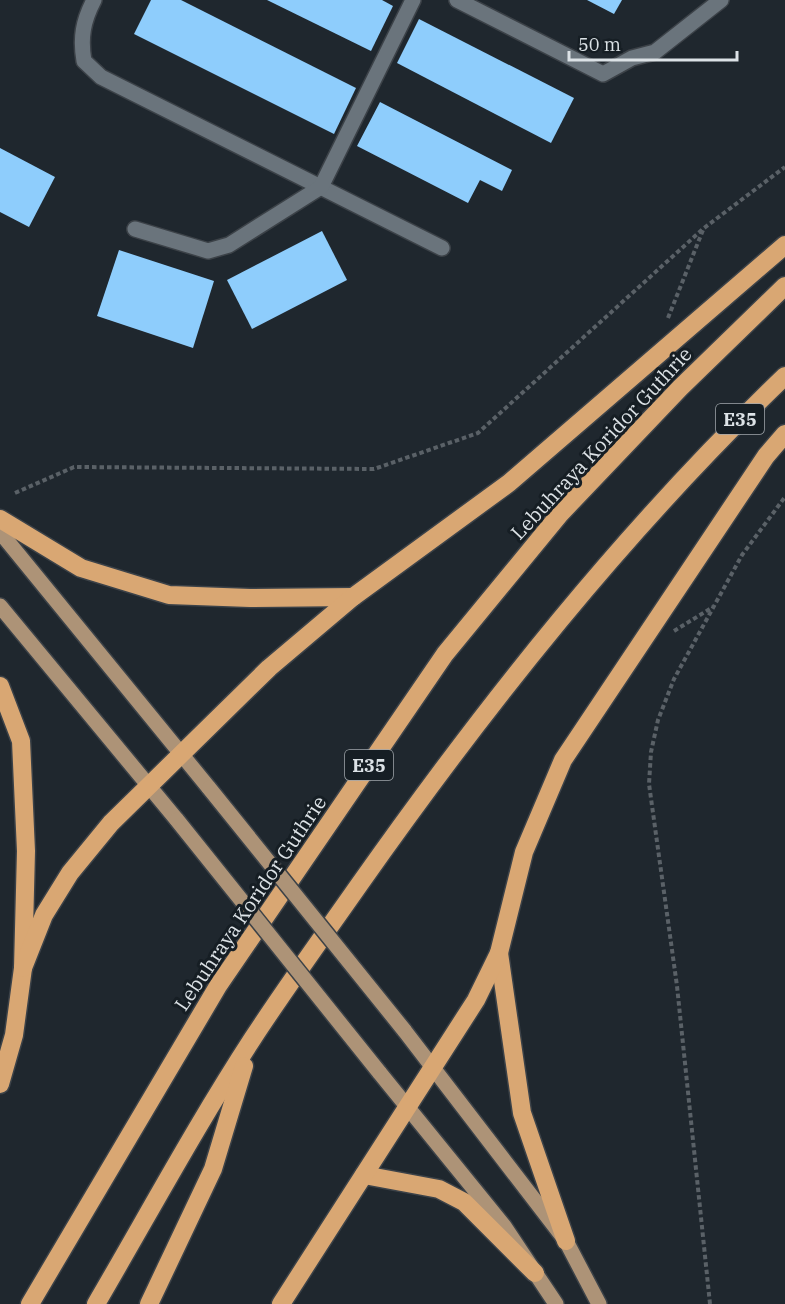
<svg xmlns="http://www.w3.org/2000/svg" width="785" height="1304" font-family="'IBM Plex Serif',serif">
	<rect width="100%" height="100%" fill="#1f272e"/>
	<g fill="#8ecdfc">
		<path d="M151 0H181L356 88 334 134 134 34Z"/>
		<path d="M267 0H382L393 6 371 51Z"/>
		<path d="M587 0H622L614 14Z"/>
		<path d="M419 19 574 98 551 143 397 63Z"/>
		<path d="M380 102 512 170 502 191 480 180 468 203 357 146Z"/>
		<path d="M0 148 55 177 29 227 0 212Z"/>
		<path d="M322 231 347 280 252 329 227 280Z"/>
		<path d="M119 250 214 281 193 348 97 316Z"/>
	</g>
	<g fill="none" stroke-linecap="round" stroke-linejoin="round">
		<defs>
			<g id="minor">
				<path d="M94 0C83 21 80 38 84 61L101 77 442 248"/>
				<path d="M457 0 603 74 632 58 655 52 721 0"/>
				<path d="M135 229 208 251 229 245 321 187 413 0"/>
			</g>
			<g id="major">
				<path d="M0 532 209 788"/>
				<path d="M0 606 177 820"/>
				<path d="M404 1030 566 1241 599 1304"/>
				<path d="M379 1072 504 1226 556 1304"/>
			</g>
			<g id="highway">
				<path d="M0 519 81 568 169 595 250 598 353 597"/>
				<path d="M0 686 21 741 26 851 23 968 14 1035 0 1084"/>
				<path d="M499 953 522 1113 566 1241"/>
				<path d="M23 968 44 915 70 873 111 823 269 668 353 597 509 483 785 245"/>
				<path d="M364 1175 439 1189 464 1202 535 1273"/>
				<path d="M30 1304 218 986 445 654 560 514 680 388 785 286"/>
				<path d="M96 1304C148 1215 197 1124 253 1038 287 986 324 935 359 885 488 702 624 531 785 376"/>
				<path d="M149 1304 213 1169 244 1066"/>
				<path d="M281 1304 476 1000 499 953 524 852 563 760 766 456 785 434"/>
			</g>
		</defs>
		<use href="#minor" stroke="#3c4248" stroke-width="18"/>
		<use href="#major" stroke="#3c4248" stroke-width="18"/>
		<use href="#highway" stroke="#3c4248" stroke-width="21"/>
		<g stroke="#5a6167" stroke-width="4" stroke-dasharray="4.5 3" stroke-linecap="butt">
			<path d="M668 318 703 230"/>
			<path d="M15 493 74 467 374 469 478 433 704 228 785 167"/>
			<path d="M674 631 713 607"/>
			<path d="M710 1304 677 986 649 784 651 752 658 720 674 679 742 555 785 497"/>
		</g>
		<use href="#minor" stroke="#6a747c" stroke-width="15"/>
		<use href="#major" stroke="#ad9377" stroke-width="15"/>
		<use href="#highway" stroke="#d9a773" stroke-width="18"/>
		<defs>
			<g id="major-bridge">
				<path d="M209 788 404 1030"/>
				<path d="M177 820 379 1072"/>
			</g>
		</defs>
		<use href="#major-bridge" stroke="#3c4248" stroke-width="18" stroke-linecap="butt"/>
		<use href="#major-bridge" stroke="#ad9377" stroke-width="15"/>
	</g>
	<g text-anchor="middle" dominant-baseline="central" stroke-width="6" stroke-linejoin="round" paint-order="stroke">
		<g fill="#161e24" stroke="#a1a7ac" stroke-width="1.5">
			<rect x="716" y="404" width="48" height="30" rx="4.5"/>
			<rect x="345" y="750" width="48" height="30" rx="4.5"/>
		</g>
		<g font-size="18" font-weight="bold" fill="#dce2e6">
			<text x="740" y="419">E35</text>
			<text x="369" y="765">E35</text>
		</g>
		<g font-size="20" fill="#dce2e6" stroke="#161e24">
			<text transform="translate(601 443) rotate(-47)">Lebuhraya Koridor Guthrie</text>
			<text transform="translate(250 903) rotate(-56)">Lebuhraya Koridor Guthrie</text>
		</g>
	</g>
	<path d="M569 51v9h168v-9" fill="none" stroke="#dce2e6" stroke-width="3"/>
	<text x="578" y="51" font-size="18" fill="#dce2e6" stroke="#161e24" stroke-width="4.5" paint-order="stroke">50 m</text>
</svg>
